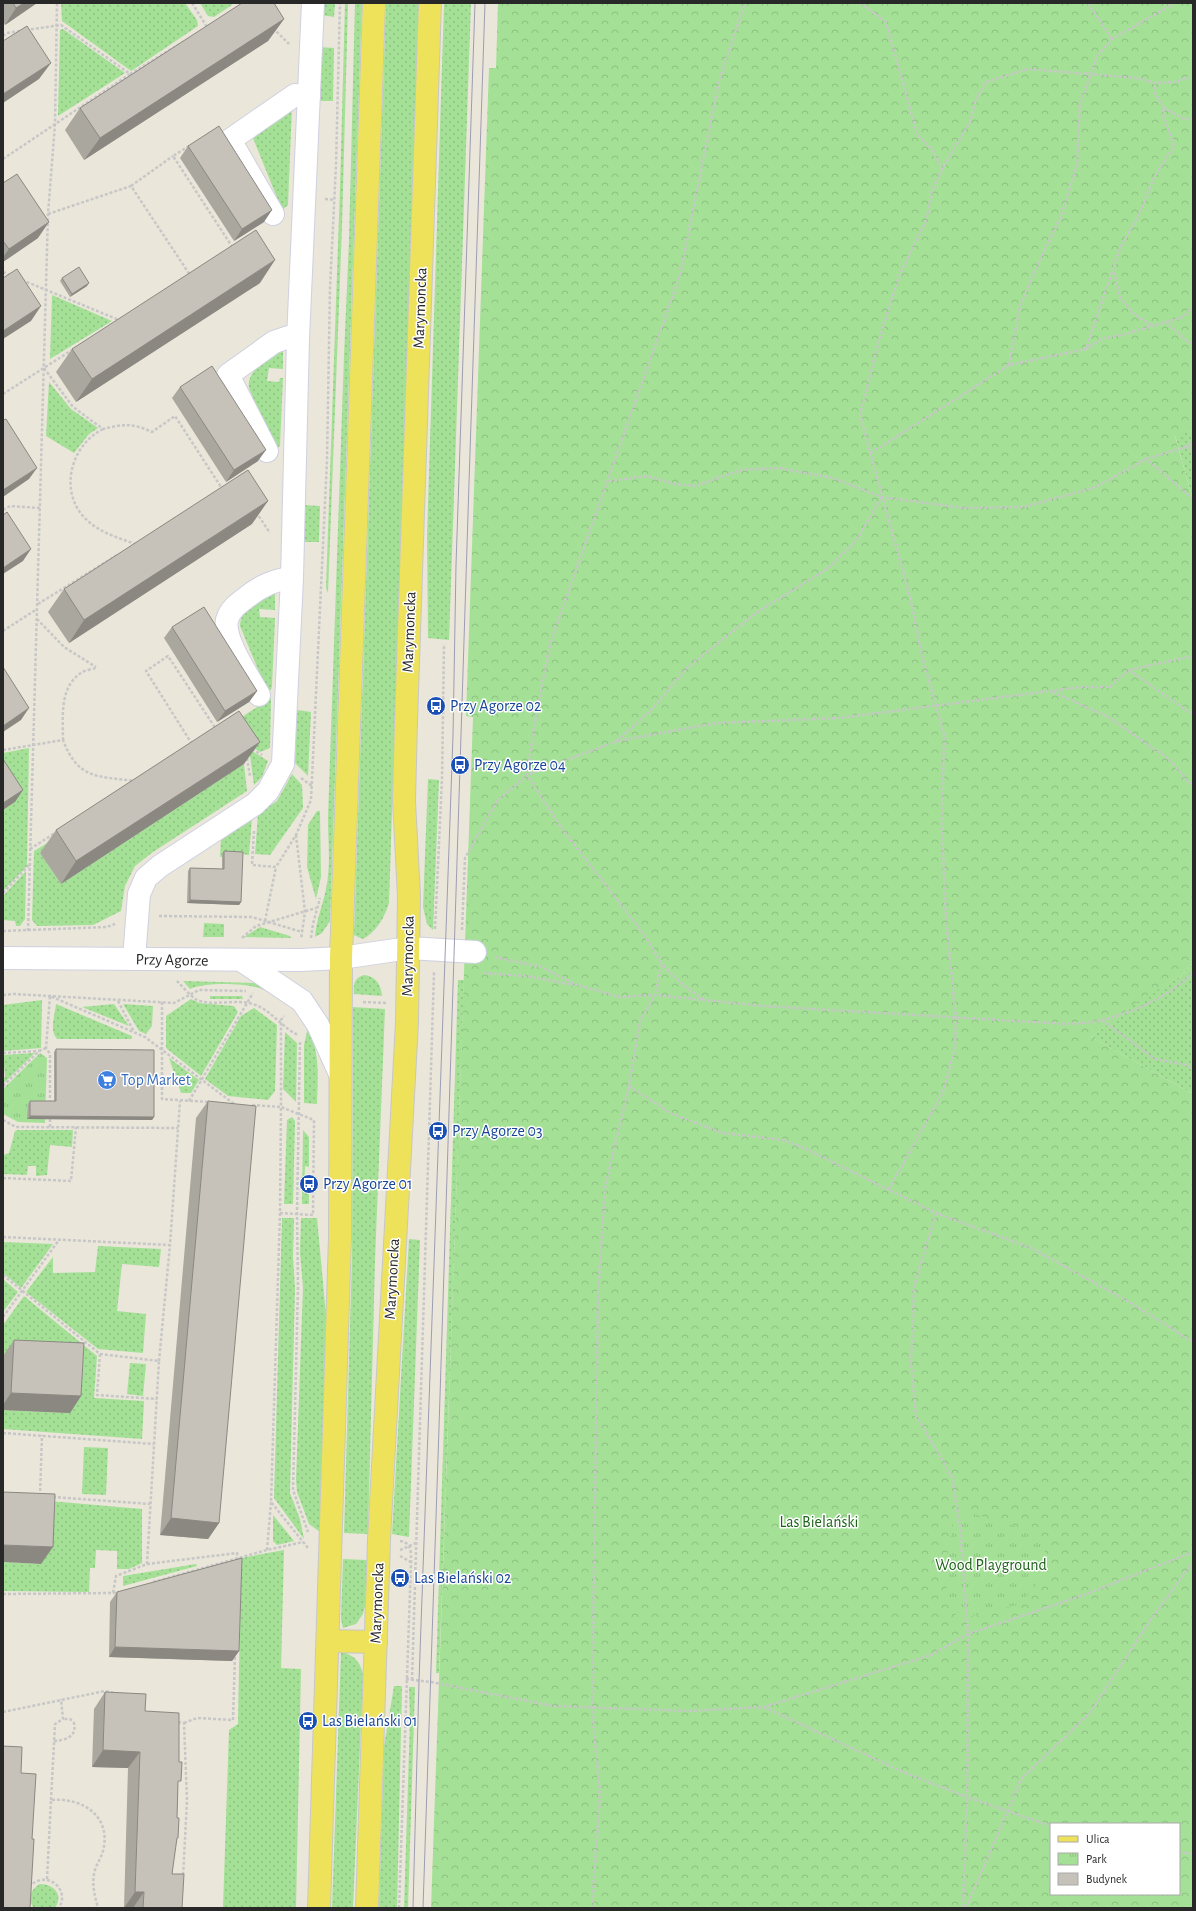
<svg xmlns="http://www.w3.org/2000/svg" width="1196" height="1911" font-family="'Alegreya Sans',sans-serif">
	<defs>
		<pattern id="grass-dots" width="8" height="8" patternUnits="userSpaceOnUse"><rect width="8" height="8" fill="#a4e196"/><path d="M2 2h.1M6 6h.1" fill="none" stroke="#8dc181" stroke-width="1.8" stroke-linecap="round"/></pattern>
		<pattern id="forest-crowns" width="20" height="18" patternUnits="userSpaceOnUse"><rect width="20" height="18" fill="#a4e196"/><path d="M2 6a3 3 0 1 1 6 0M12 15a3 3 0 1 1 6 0" fill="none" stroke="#8dc181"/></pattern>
		<pattern id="park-tufts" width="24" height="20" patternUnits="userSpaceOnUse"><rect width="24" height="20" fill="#a4e196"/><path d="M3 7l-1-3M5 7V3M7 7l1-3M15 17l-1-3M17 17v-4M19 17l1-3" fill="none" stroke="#8dc181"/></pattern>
	</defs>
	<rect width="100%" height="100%" fill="#eae6da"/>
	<g fill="url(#grass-dots)">
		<path d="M61 3H185L197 20 198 26 131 71 62 21Z"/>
		<path d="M200 3H231L232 5 214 17 208 16Z"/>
		<path d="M321 3H335L334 17 321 15Z"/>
		<path d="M345 3H348L342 226 328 593 326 588 340 188Z"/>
		<path d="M355 3H362L330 921 322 933 315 937C316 920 323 905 326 889 331 866 328 841 328 817L344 356 349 240Z"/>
		<path d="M386 3H419L389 903C385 917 376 932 363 939L354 935Z"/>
		<path d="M444 3H471L449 640 428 638 427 536Z"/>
		<path d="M63 29 125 73 58 116 60 30Z"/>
		<path d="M319 47 334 48 333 101H318Z"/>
		<path d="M292 107 288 205 282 210 253 138 256 131Z"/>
		<path d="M52 295 112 321 50 359Z"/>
		<path d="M283 349V369L269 368 267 381 279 382 280 378H283L280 446 275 450 249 388C246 370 270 357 283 349Z"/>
		<path d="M49 382 71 409 98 428 89 434 74 453 46 436Z"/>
		<path d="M1193 430V500L1175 435Z"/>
		<path d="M304 505 320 506 319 542H303Z"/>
		<path d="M275 592V610L259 609 260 617 275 618 272 686 271 690 267 691 240 626C240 608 261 600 275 592Z"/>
		<path d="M271 698 270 748 260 752 249 745 234 722Z"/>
		<path d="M297 710 311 712 308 776 295 763Z"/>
		<path d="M29 748 27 866 3 891V810L15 802 3 783V753Z"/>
		<path d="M249 749 268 761 262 777 254 785Z"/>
		<path d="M244 764 247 791 153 852 135 866 125 886 121 911 93 925 37 926 32 920 34 851 54 839 40 853 61 884Z"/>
		<path d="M292 774 302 785 303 808 270 855 255 854 258 814 277 801Z"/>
		<path d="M428 779 439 780 433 930 427 924 423 907Z"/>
		<path d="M317 811H320L321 877 316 899 307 867 308 825Z"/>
		<path d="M252 818 249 855 242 854 220 857 221 838Z"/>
		<path d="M26 871 25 919 20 926H16L15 921 3 920V896Z"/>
		<path d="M204 923 224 924V937H203Z"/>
		<path d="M260 927 290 936 291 938 244 937Z"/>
		<path d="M1193 963V1094L1091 1037 1140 999 1181 976Z"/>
		<path d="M364 975C376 976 381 985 382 996L354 994C353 984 354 978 364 975Z"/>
		<path d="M458 980H464L439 1673H436Z"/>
		<path d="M183 981 258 983 283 1001H281C274 996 267 990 259 988 243 983 204 982 190 989Z"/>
		<path d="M210 996H242L243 999H210Z"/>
		<path d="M191 999 199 1003 234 1006 238 1012 201 1076 166 1048V1016Z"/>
		<path d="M42 1000 41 1048 3 1051V1005Z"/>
		<path d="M56 1004 132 1036V1039H57C49 1030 55 1015 56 1004Z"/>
		<path d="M114 1004 129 1026 82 1007Z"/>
		<path d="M123 1004 153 1006 152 1026 146 1034 139 1031Z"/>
		<path d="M353 1007 385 1009 375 1260 368 1534 344 1533 352 1257Z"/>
		<path d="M254 1008 277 1025 275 1091 268 1100 228 1096 205 1079 241 1016Z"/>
		<path d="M308 1027C320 1055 318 1074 317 1104L304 1103V1045Z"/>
		<path d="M285 1032 297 1043 296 1102 283 1089Z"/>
		<path d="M35 1053 5 1082 3 1084V1079L5 1077 3 1055Z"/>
		<path d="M169 1058 199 1080 191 1093H181Z"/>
		<path d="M292 1117 295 1121 293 1204H284L287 1120Z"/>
		<path d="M18 1130H73L72 1147 50 1145 47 1175 36 1176V1166H28L27 1175 3 1174V1155L9 1153 15 1131Z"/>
		<path d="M303 1130 309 1137V1167L305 1166 304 1193 309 1194V1204H302Z"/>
		<path d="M282 1218H294L293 1257 295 1288 290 1493 300 1519 304 1539 274 1498Z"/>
		<path d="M301 1218H317L326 1315 320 1532 309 1524 297 1492 296 1480 303 1288 300 1252Z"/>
		<path d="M409 1239 420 1240 409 1537 392 1534Z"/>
		<path d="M3 1242 53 1244 21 1288 3 1273Z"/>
		<path d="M98 1246 161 1249 159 1267 122 1264 117 1311 146 1314 143 1353 98 1349 26 1292 53 1257V1273L95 1272Z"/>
		<path d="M3 1279 18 1292 3 1312Z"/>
		<path d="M24 1296 97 1356 94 1398 144 1401 142 1439 3 1429V1410L69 1413 3 1357V1325Z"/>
		<path d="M130 1363 146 1364 143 1396 127 1394Z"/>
		<path d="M84 1447 108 1448 106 1495 82 1494Z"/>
		<path d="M3 1497 142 1509V1563L129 1569H117V1551L96 1550 95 1568H90L89 1592 3 1591V1562L41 1564 44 1511Z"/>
		<path d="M273 1515 294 1541 277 1545 273 1541Z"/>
		<path d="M284 1550 281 1668 301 1669 296 1908H223L229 1730 238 1724 241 1558Z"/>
		<path d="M343 1559 367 1560 365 1606 363 1614 356 1624 343 1628 341 1619Z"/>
		<path d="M196 1564 197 1566 123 1586V1576Z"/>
		<path d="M341 1652C354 1654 362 1664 363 1676L353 1908H332Z"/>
		<path d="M394 1686H402L397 1908H379L384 1746Z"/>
		<path d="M409 1687H415L408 1908H404L410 1720Z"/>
		<path d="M40 1884C54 1884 64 1895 55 1908H34C26 1899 31 1889 40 1884Z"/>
	</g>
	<path fill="url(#forest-crowns)" fill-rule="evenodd" d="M498 3H1193V430L1175 436 1193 500V963L1181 976 1140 1000 1091 1037 1193 1094V1908H431L473 717 466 716 489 68H496ZM1051 1824H1179V1894H1051Z"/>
	<g fill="url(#park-tufts)">
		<path d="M40 1053 47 1058 45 1123 18 1122 3 1114V1089Z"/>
		<path d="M963 1513 974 1514 1030 1531 1045 1550 1042 1575 1031 1592 1017 1605 959 1619 947 1604 946 1561 953 1524Z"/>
	</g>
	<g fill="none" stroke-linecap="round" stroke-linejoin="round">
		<defs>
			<g id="minor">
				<path d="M273 214 230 140 295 95 309 96"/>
				<path d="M267 451 228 375 274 342 289 337 298 339"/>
				<path d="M259 695C249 677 223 640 227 620 230 609 239 603 247 597 259 587 276 579 292 578"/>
				<path d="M3 958 301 960 341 958 409 948 475 952"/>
				<path d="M134 959 139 894 146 878 160 866 255 804 268 791 283 764 292 578 298 339 313 3"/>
				<path d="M241 960 302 1001 318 1025 340 1074"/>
			</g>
			<g id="major">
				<path d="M328 1641 376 1642"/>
				<path d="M319 1908 340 1237 341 958 374 3"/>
				<path d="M367 1908 379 1540 407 1022 409 896 404 801 406 722 430 3"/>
			</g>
		</defs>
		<use href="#minor" stroke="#cfd0e1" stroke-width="24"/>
		<use href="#major" stroke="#c7c7c7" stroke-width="24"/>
		<g stroke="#c7c7c7" stroke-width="2.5" stroke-dasharray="3 2" stroke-linecap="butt">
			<path d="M192 3 207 27"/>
			<path d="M860 3 886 22 917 134 933 151 942 169 970 122 976 99 986 82 1028 69 1137 78 1155 83 1175 82 1193 76"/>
			<path d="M1088 3 1112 39"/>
			<path d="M273 28 289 44"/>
			<path d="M26 30 61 25 130 74 188 39"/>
			<path d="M3 36 7 33 20 31"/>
			<path d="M1164 108 1182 118 1193 120"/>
			<path d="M189 146 173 156 233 248"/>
			<path d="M3 159 130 74"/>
			<path d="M131 186 173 156"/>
			<path d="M325 199 335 200"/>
			<path d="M48 214 131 186 190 275"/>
			<path d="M3 272 12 276"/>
			<path d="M1114 272 1120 297 1135 315 1151 325"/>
			<path d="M22 280 119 320"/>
			<path d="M1166 322 1193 346"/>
			<path d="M1086 349 1104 338 1122 335 1183 317 1193 306"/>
			<path d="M1009 365 1019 310 1030 281 1061 216 1077 165 1080 103 1098 55 1112 39 1175 3"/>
			<path d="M44 368 73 407 103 429C123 424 133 423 152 432L175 416 223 490"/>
			<path d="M3 394 72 350"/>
			<path d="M103 429C69 446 58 495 88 521 101 533 119 538 135 544"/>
			<path d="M1193 440 1186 447 1193 452"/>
			<path d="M871 453 1009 365 1086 349 1120 248 1141 211 1147 194 1155 176 1174 146 1164 118 1163 107 1155 93V83"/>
			<path d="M1146 459 1193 445"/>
			<path d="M609 481 647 476 675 484 695 486 741 470 778 468 833 478 881 497 963 508 1024 507 1096 487 1146 459 1193 499"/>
			<path d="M3 510 10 506 40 508"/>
			<path d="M256 512 270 533"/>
			<path d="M38 604 117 555"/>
			<path d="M37 619 64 647 96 667"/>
			<path d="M3 631 37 609"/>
			<path d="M1129 670 1193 656"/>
			<path d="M1053 692 1108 717 1169 759 1193 787"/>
			<path d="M63 740C63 718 59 687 81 673 85 670 92 669 96 668"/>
			<path d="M617 741 654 707 687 668 756 613 827 569 856 541 881 498"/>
			<path d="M192 744 146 671 168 656 216 729"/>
			<path d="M252 749 262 755"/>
			<path d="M3 750 63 740C78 780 98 776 135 781"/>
			<path d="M247 758 250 776"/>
			<path d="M301 778 312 786"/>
			<path d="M254 831 252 865 276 867 296 835 311 800 327 460 330 288 336 165 340 3"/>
			<path d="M296 835 305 912 301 939"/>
			<path d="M30 849 55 833"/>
			<path d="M3 893 29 865"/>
			<path d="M159 916 252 917 302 932"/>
			<path d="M265 921 276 867"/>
			<path d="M435 929 442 779 444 644"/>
			<path d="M462 930 465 858 497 801 527 775 617 741 716 723 839 718 1081 687H1110L1129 670 1193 715"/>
			<path d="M3 931 107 927 115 924"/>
			<path d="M28 931 48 214 55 124 57 3"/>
			<path d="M242 938 256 926 316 908"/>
			<path d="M311 938 313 924 320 898"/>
			<path d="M495 957 541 967 577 985 620 997 655 995 763 1006 1067 1024C1078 1023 1090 1023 1101 1020 1131 1014 1172 995 1193 972"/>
			<path d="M663 965 683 985 705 1000"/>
			<path d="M483 973 526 976 573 985"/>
			<path d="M177 981C183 987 190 996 197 1000 215 1007 239 997 258 1006 272 1012 283 1028 298 1035"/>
			<path d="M3 995 14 994 174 1003 199 990 246 991"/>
			<path d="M118 1001 134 1032"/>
			<path d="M162 1002V1099L209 1102"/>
			<path d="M363 1002 386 1003"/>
			<path d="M1102 1020 1155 1059 1187 1065 1193 1070"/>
			<path d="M300 1042 297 1214 298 1287 293 1490 308 1532"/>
			<path d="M3 1053 39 1051"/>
			<path d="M3 1086 39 1051 46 1048"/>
			<path d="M629 1086 670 1113 723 1133 783 1140 804 1148 936 1213 1031 1248 1131 1303 1193 1342"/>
			<path d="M189 1101 253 993"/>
			<path d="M50 1103V1054L46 1048 50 996 145 1037 234 1104"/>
			<path d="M252 1105 281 1107 280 1213 313 1215 314 1120 281 1107V1020L284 1016"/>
			<path d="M3 1120 16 1127 178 1128"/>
			<path d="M50 1127V1116"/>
			<path d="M3 1178 71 1181 76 1127"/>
			<path d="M889 1189 943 1092 955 1049 956 1019 946 920 942 829 944 734 922 656 910 597 860 415 879 340 899 276 926 221 932 191 942 169"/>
			<path d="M280 1213 271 1502 308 1548"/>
			<path d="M936 1213 914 1287 911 1364 916 1415 952 1477 960 1526 968 1634 967 1797 963 1908"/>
			<path d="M3 1237 170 1245 180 1101"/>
			<path d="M3 1275 100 1354 159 1361 147 1564 116 1576 113 1593"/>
			<path d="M3 1317 59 1240"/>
			<path d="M100 1354 97 1395 157 1399"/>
			<path d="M159 1361 170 1245"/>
			<path d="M3 1433 154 1444"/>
			<path d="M40 1496 42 1435"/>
			<path d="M53 1497 150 1504"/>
			<path d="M267 1550 271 1502"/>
			<path d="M400 1550 416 1543"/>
			<path d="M400 1556 411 1562"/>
			<path d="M147 1564 237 1553 238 1562"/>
			<path d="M153 1582 267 1550 303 1542"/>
			<path d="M3 1594 113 1593 119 1592"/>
			<path d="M406 1679 431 1682 553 1706 690 1711 764 1707 931 1655 968 1634 1081 1596 1193 1552"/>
			<path d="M412 1680 434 972"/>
			<path d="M764 1707 903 1772 967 1797 1051 1826"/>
			<path d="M3 1712 105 1691 115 1693V1696"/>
			<path d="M178 1722 184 1723 187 1800 183 1877"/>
			<path d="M184 1723 197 1718 233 1720 235 1655"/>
			<path d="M54 1741C66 1740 77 1737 74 1723L70 1719H63"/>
			<path d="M51 1800 55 1724 63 1719 61 1699"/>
			<path d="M1179 1852 1193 1854"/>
			<path d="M47 1879 51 1800C82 1797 112 1816 103 1851 101 1859 95 1866 94 1874 92 1886 95 1897 98 1908"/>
			<path d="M29 1887C45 1869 71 1888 59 1908"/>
			<path d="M399 1908 411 1562C411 1552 412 1543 400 1541"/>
			<path d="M592 1908 600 1794 592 1707 598 1294 605 1188 629 1086 640 1021 655 995 662 964 643 933 563 830 527 775 535 722 550 644 680 275 719 81 745 3"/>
			<path d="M966 1908 1021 1779 1090 1713 1149 1622 1193 1562"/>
		</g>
		<use href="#minor" stroke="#fff" stroke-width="22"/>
		<use href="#major" stroke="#eee25b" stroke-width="22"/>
		<g stroke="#9d9db2" stroke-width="1">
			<path d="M413 1908 419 1681 453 736 456 565 475 3"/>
			<path d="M423 1908C445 1273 463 638 485 3"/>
		</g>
	</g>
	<g fill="#aaa79f">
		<path d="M3 3H37L5 25 3 22Z"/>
		<path d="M284 19 268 41 84 160 65 130 80 108Z"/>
		<path d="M188 146 264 222 234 241 180 158Z"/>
		<path d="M3 183 38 238 3 262Z"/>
		<path d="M62 278 87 286 70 297 60 281Z"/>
		<path d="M260 283 76 402 56 372 72 349Z"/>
		<path d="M180 387 258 461 226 482 172 398Z"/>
		<path d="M252 524 69 643 48 612 64 589Z"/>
		<path d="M172 627 257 691 249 702 217 722 164 638Z"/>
		<path d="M244 764 61 884 40 853 56 830Z"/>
		<path d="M224 851 241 902 239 905 187 903 188 871 190 868 222 869V854Z"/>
		<path d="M56 1049 154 1117 152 1120 27 1119 28 1104 30 1101H54V1052Z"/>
		<path d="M208 1101 219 1523 208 1539 160 1535 196 1118Z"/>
		<path d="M14 1340 81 1396 70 1413 3 1410V1356Z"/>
		<path d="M117 1592 239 1651 232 1661 109 1657 110 1602Z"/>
		<path d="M105 1692 145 1711 178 1785 176 1841 172 1874 182 1908H124L128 1768 92 1767 94 1709Z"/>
	</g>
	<g fill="#8b8882">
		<path d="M24 3H37L5 25 16 8Z"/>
		<path d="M284 19 268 41 84 160 100 138Z"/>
		<path d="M51 63 39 79 3 103V94Z"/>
		<path d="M272 210 264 222 234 241 242 229Z"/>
		<path d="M49 222 38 238 3 262V257L9 249Z"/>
		<path d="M275 260 260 283 76 402 92 379Z"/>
		<path d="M89 283 87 286 70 297 72 294Z"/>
		<path d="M41 306 31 321 3 339V331Z"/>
		<path d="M266 450 258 461 226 482 234 470Z"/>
		<path d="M37 468 29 479 3 497V490Z"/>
		<path d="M268 501 252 524 69 643 84 620Z"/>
		<path d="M31 549 23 561 3 574V568Z"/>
		<path d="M257 691 249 702 217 722 225 711Z"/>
		<path d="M29 708 21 720 3 732V726Z"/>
		<path d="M260 742 244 764 61 884 76 861Z"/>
		<path d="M23 790 15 802 3 810V803Z"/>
		<path d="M190 900 241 902 239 905 187 903Z"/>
		<path d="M30 1116 154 1117 152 1120 27 1119Z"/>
		<path d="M11 1393 81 1396 70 1413 3 1410V1405Z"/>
		<path d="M171 1518 219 1523 208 1539 160 1535Z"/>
		<path d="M3 1545 53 1547 41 1564 3 1562Z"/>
		<path d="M115 1647 239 1651 232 1661 109 1657Z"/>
		<path d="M103 1750 140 1752 128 1768 92 1767Z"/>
		<path d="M135 1892H144L133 1908H124Z"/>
	</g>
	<g fill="#c6c2b9" stroke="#8b8882">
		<path d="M13 3H24L16 8Z"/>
		<path d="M242 3H274L284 19 100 138 80 108Z"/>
		<path d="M27 26 51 63 3 94V41Z"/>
		<path d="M219 126 272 210 242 229 188 146Z"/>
		<path d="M17 174 49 222 9 249 3 241V183Z"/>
		<path d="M256 230 275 260 92 379 72 349Z"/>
		<path d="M79 267 89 283 72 294 62 278Z"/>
		<path d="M17 269 41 306 3 331V278Z"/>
		<path d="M212 366 266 450 234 470 180 387Z"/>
		<path d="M6 419 37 468 3 490V420Z"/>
		<path d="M248 470 268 501 84 620 64 589Z"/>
		<path d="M7 512 31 549 3 568V515Z"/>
		<path d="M204 607 257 691 225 711 172 627Z"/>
		<path d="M3 667 29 708 3 726Z"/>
		<path d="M239 711 260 742 76 861 56 830Z"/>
		<path d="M3 759 23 790 3 803Z"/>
		<path d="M224 851 243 852 241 902 190 900V868L224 869Z"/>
		<path d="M56 1049 154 1050V1117L30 1116V1101H56Z"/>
		<path d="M208 1101 256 1106 219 1523 171 1518Z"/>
		<path d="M14 1340 84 1343 81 1396 11 1393Z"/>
		<path d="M3 1492 55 1494 53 1547 3 1545Z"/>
		<path d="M242 1558 239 1651 115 1647 117 1592Z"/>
		<path d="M105 1692 146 1694 145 1711 179 1713V1762H182L181 1781H178L177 1818H179L178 1838H177L172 1874H184L182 1908H143L144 1892H135L140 1752 103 1750Z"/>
		<path d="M3 1746 22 1747 21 1773 36 1774 32 1839H34L30 1908H3Z"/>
	</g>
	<defs>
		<symbol id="bus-disc" viewBox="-11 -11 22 22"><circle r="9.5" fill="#1a4fb4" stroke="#fff"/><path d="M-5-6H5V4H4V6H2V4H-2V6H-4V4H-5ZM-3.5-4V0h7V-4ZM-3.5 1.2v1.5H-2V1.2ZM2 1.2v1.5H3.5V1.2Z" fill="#fff"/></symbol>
		<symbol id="supermarket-disc" viewBox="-11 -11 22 22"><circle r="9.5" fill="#3f7fe0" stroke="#fff"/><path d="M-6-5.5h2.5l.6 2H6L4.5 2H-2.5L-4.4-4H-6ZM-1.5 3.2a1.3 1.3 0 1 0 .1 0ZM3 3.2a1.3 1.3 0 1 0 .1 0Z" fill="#fff"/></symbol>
	</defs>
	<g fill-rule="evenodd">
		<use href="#bus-disc" x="425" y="695" width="22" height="22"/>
		<use href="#bus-disc" x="449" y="754" width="22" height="22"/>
		<use href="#supermarket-disc" x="96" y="1069" width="22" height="22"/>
		<use href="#bus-disc" x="427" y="1120" width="22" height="22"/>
		<use href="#bus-disc" x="298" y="1173" width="22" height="22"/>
		<use href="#bus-disc" x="389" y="1567" width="22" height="22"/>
		<use href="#bus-disc" x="297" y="1710" width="22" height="22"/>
	</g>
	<g text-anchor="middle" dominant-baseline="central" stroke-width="3" stroke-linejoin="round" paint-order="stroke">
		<g font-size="16" fill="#282828" stroke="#fff">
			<text transform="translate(420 308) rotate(-88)">Marymoncka</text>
			<text transform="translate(409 632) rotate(-88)">Marymoncka</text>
			<text transform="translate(408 956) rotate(-89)">Marymoncka</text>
			<text transform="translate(172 960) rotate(1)">Przy Agorze</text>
			<text transform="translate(392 1279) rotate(-87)">Marymoncka</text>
			<text transform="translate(377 1603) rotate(-88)">Marymoncka</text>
		</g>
		<g font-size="16" fill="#164399" stroke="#fff" text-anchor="start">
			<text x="450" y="706">Przy Agorze 02</text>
			<text x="474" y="765">Przy Agorze 04</text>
			<text x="452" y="1131">Przy Agorze 03</text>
			<text x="323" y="1184">Przy Agorze 01</text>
			<text x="414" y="1578">Las Bielański 02</text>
			<text x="322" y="1721">Las Bielański 01</text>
		</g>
		<g font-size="16" fill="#366cbe" stroke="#fff" text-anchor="start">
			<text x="121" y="1080">Top Market</text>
		</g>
		<g font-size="16" fill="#1e631a" stroke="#fff">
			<text x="819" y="1522">Las Bielański</text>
			<text x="991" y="1565">Wood Playground</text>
		</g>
	</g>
	<rect width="1196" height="1911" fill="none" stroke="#282828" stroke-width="8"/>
	<rect x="1050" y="1823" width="130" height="72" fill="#ffffff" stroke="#a9a9a9"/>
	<rect x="1058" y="1836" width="20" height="6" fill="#eee25b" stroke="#a9a9a9"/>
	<text x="1086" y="1843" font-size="12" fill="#282828">Ulica</text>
	<rect x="1058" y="1853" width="20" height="12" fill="url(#park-tufts)" stroke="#a9a9a9"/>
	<text x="1086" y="1863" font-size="12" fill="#282828">Park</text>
	<rect x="1058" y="1873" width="20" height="12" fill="#c6c2b9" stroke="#a9a9a9"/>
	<text x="1086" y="1883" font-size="12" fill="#282828">Budynek</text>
</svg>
